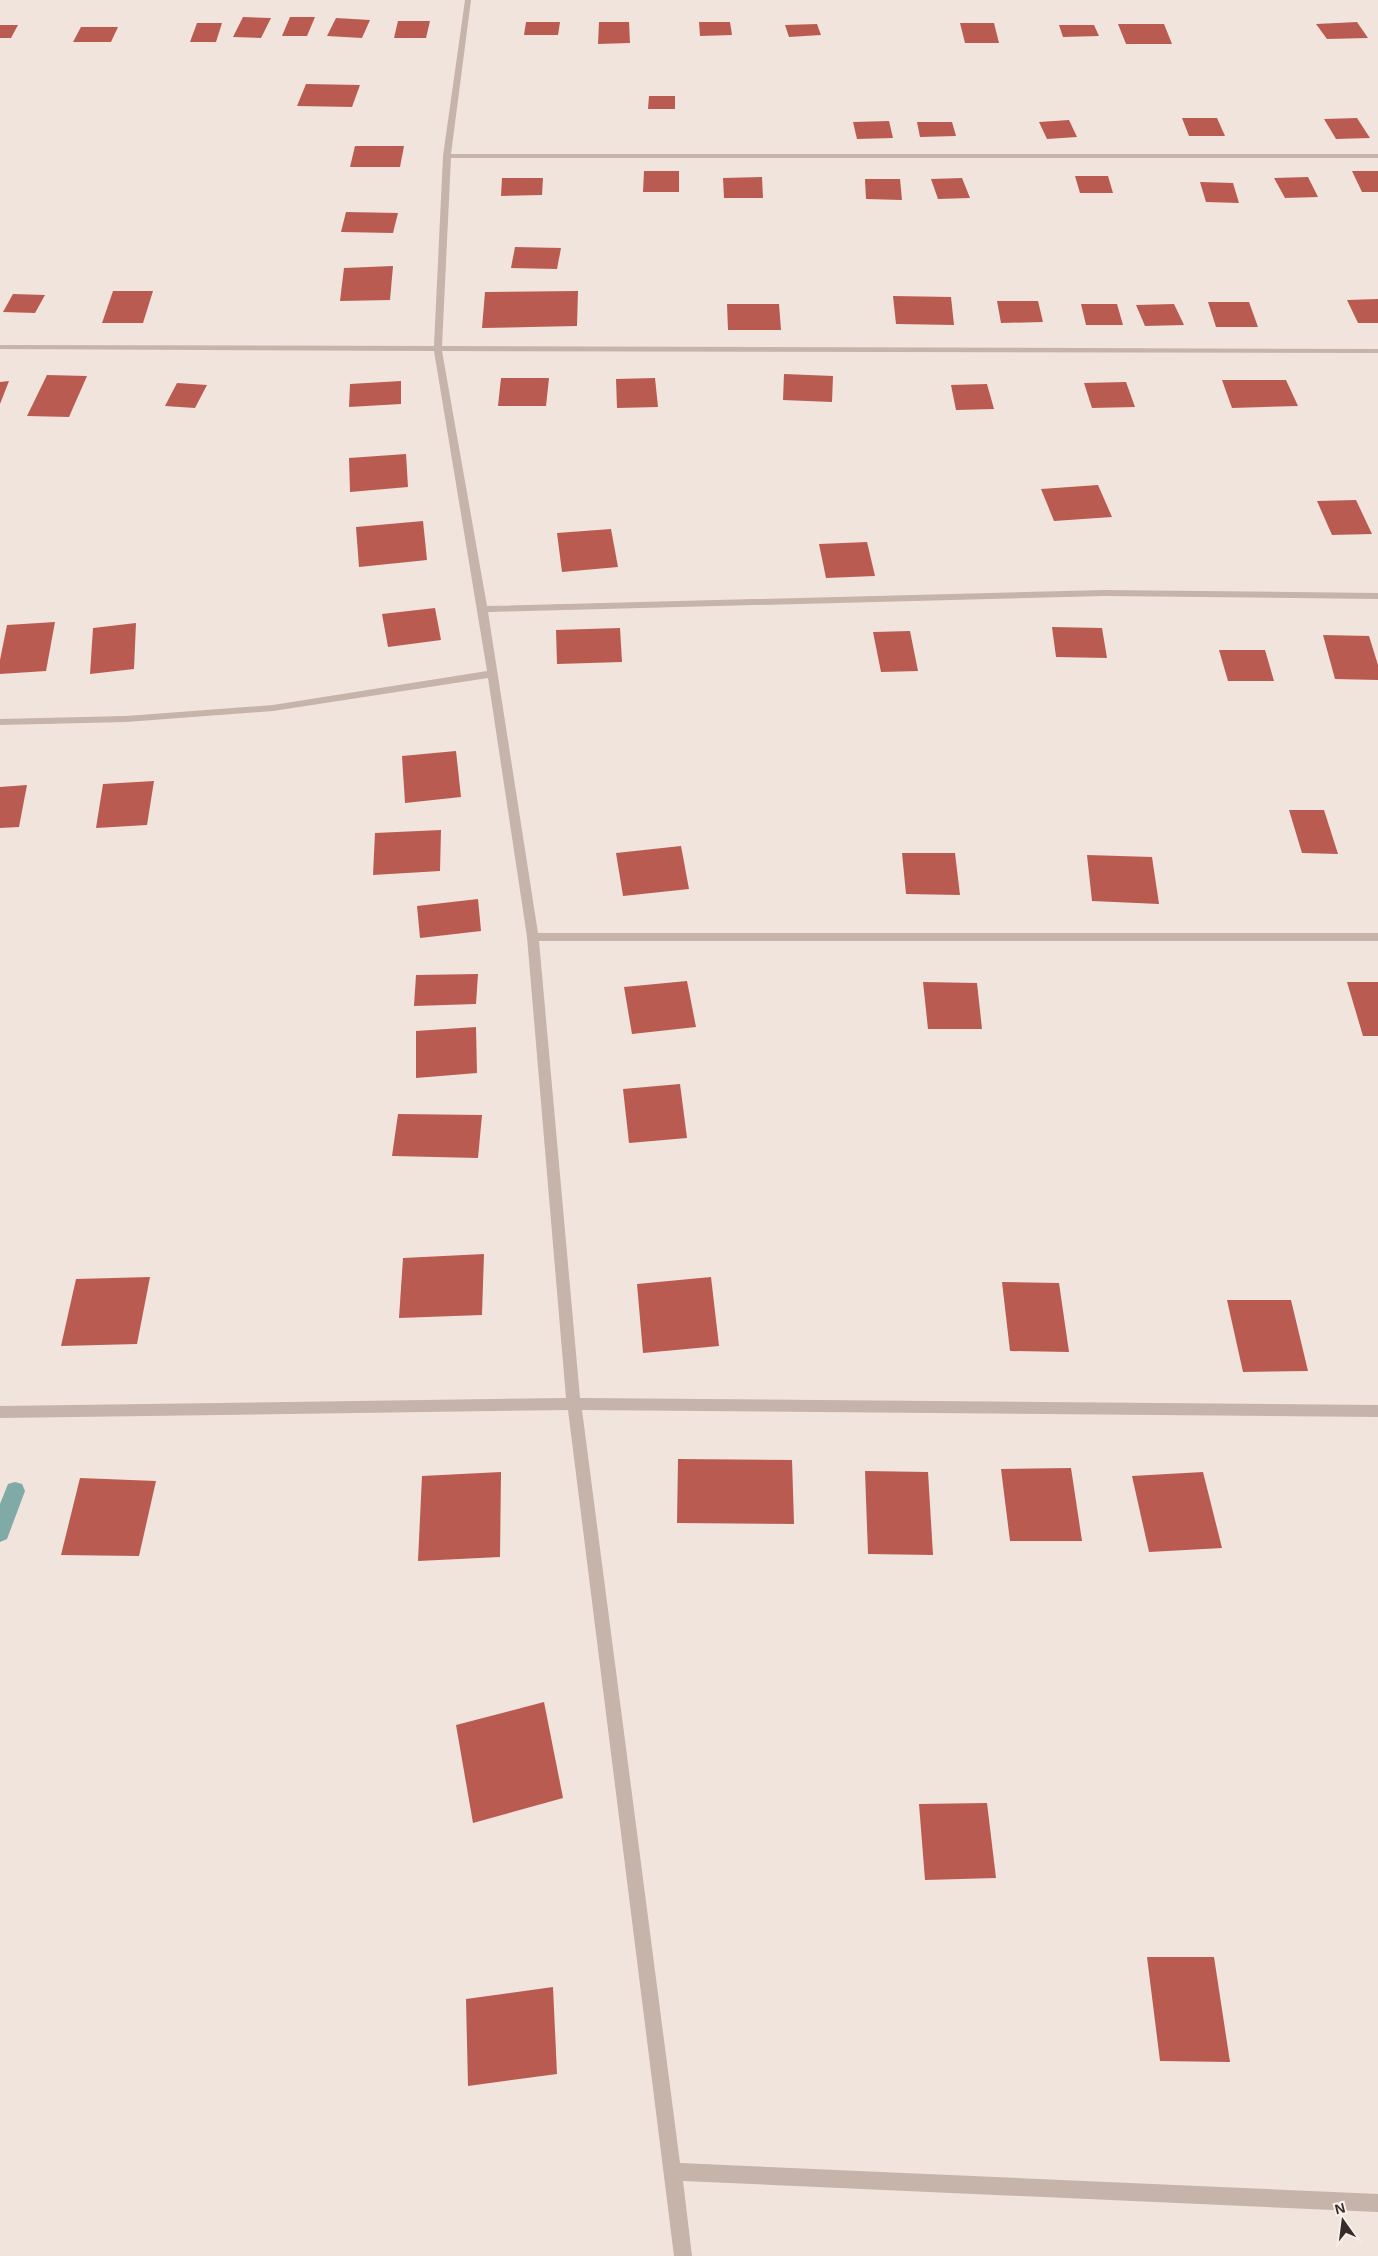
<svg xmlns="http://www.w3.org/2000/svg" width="1378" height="2256" font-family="Arial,sans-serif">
	<rect width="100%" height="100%" fill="#f0e4dd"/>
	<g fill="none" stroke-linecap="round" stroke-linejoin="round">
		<path fill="#7faaa6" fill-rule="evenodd" d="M15 1482 22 1484 25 1491 7 1539 0 1542V1504L8 1484Z"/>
	</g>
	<g fill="#ba5b51">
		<path d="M243 17 271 18 261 38 233 37Z"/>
		<path d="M290 17H315L307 36H282Z"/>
		<path d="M336 18 370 20 362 38 327 36Z"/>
		<path d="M398 21H430L426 38H394Z"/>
		<path d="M526 22H560L558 35H524Z"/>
		<path d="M599 22H629L630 43 598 44Z"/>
		<path d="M699 22H730L732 35 700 36Z"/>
		<path d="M1357 22 1368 38 1327 39 1316 24Z"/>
		<path d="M197 23H222L216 42H190Z"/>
		<path d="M960 23H994L999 43H965Z"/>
		<path d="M817 24 821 35 789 37 785 25Z"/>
		<path d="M1118 24H1164L1172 44H1126Z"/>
		<path d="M0 25H18L11 38H0Z"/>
		<path d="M1059 25H1094L1099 36 1063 37Z"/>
		<path d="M81 27H118L111 42H73Z"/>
		<path d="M306 84 360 85 352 107 297 106Z"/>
		<path d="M649 96H675V109H648Z"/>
		<path d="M1182 118H1217L1225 136H1189Z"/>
		<path d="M1357 118 1370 138 1336 139 1324 119Z"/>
		<path d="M1069 120 1077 137 1047 139 1039 122Z"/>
		<path d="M889 121 893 138 857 139 853 122Z"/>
		<path d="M917 122H952L956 136 920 137Z"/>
		<path d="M355 146H404L400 167H350Z"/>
		<path d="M644 171H679V192H643Z"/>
		<path d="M1352 171H1378V192H1362Z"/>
		<path d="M1075 176H1108L1113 193H1080Z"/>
		<path d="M762 177 763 198H724L723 178Z"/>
		<path d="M1308 177 1318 197 1285 198 1274 178Z"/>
		<path d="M502 178H543L542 195 501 196Z"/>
		<path d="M962 178 970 198 938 199 931 179Z"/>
		<path d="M865 179H900L902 200 866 199Z"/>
		<path d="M1200 182 1233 183 1239 203 1206 202Z"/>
		<path d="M346 212 398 213 393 233 341 232Z"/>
		<path d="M515 247 561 248 557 269 511 268Z"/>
		<path d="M393 266 390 300 340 301 344 268Z"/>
		<path d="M113 291H153L143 323H102Z"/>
		<path d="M578 291 577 326 482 328 485 292Z"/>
		<path d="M13 294 45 295 35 313 3 312Z"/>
		<path d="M893 296 951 297 954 325 896 324Z"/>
		<path d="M1378 299V323H1358L1347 300Z"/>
		<path d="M997 301H1038L1043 322 1001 323Z"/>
		<path d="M1208 302H1249L1258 327H1216Z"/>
		<path d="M727 304H779L781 330H728Z"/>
		<path d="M1081 304H1117L1123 325H1086Z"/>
		<path d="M1174 304 1184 325 1145 326 1136 305Z"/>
		<path d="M784 374 833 376 832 402 783 400Z"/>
		<path d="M47 375 87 376 69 417 27 416Z"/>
		<path d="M501 378H549L546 406H498Z"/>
		<path d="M655 378 658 407 617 408 616 379Z"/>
		<path d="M1222 380H1286L1298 406 1232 408Z"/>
		<path d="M9 381 0 404V382Z"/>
		<path d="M401 381V404L349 407 350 384Z"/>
		<path d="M1126 382 1135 407 1092 408 1084 383Z"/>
		<path d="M177 383 207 385 195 408 165 406Z"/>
		<path d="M987 384 994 409 956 410 951 385Z"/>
		<path d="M406 454 408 487 350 492 349 458Z"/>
		<path d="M1098 485 1112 517 1054 521 1041 489Z"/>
		<path d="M1356 500 1372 534 1332 535 1317 501Z"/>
		<path d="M423 521 427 560 359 567 356 527Z"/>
		<path d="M611 529 618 567 562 572 557 533Z"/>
		<path d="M867 542 875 576 826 578 819 544Z"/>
		<path d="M435 608 441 640 388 647 382 614Z"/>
		<path d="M55 622 46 671 0 674V660L7 625Z"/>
		<path d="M136 623 134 669 90 674 93 628Z"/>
		<path d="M1052 627 1102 628 1107 658 1056 657Z"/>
		<path d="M620 628 622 662 557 664 556 630Z"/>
		<path d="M910 631 918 671 881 672 873 632Z"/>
		<path d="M1323 635 1369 636 1378 665V680L1335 679Z"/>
		<path d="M1219 650H1265L1274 681H1228Z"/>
		<path d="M456 751 461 797 405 803 402 756Z"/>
		<path d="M154 781 147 825 96 828 103 784Z"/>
		<path d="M27 785 19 827 0 828V787Z"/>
		<path d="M1289 810H1324L1338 854 1302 853Z"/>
		<path d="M441 830 440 871 373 875 375 833Z"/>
		<path d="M681 846 689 889 623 896 616 853Z"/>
		<path d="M902 853H955L960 895 906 894Z"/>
		<path d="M1087 855 1152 857 1159 904 1092 901Z"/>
		<path d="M478 899 481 931 420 938 417 906Z"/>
		<path d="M478 974 476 1004 414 1006 416 975Z"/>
		<path d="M687 981 696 1027 632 1034 624 987Z"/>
		<path d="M923 982 977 983 982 1029H928Z"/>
		<path d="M1347 982H1378V1036H1363Z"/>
		<path d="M476 1027 477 1073 416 1078V1031Z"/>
		<path d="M680 1084 687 1138 629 1143 623 1089Z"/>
		<path d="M398 1114 482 1115 478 1158 392 1156Z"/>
		<path d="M484 1254 482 1315 399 1318 403 1258Z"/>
		<path d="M150 1277 137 1344 61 1346 76 1279Z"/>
		<path d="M711 1277 719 1346 643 1353 637 1284Z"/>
		<path d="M1002 1282 1059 1283 1069 1352 1010 1351Z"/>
		<path d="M1227 1300H1291L1308 1371 1243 1372Z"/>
		<path d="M678 1459 792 1460 794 1524 677 1523Z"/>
		<path d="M1071 1468 1082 1541H1010L1001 1469Z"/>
		<path d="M865 1471 928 1472 933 1555 868 1554Z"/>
		<path d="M501 1472 500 1557 418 1561 422 1476Z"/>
		<path d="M1203 1472 1222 1548 1149 1552 1132 1476Z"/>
		<path d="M80 1478 156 1481 139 1556 61 1555Z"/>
		<path d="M544 1702 563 1798 473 1823 456 1725Z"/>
		<path d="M987 1803 996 1878 925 1880 919 1804Z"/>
		<path d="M1147 1957H1214L1230 2062 1160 2061Z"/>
		<path d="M553 1987 557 2074 468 2086 466 1999Z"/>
	</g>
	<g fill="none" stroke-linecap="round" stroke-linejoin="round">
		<path fill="#c6b3aa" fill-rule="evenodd" d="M465 0H471L451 154H1378V158H451L442 346 1378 349V353L442 351 487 606 1105 590 1378 593V599L1105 596 488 612 538 933H1378V941H539L580 1398 1378 1405V1417L582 1410 680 2163 1378 2194V2212L683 2181 692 2256H674L568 1410 0 1418V1406L566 1398 527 937 488 678 273 711 126 722 0 725V719L126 716 273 705 487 671 434 351 0 349V345L434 346 443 156Z"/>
	</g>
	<g transform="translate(1343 2221) rotate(346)" stroke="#f8efe9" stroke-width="4" paint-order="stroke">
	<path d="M0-4L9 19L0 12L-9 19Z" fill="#352b29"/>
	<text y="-8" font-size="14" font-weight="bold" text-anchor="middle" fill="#352b29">N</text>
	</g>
</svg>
